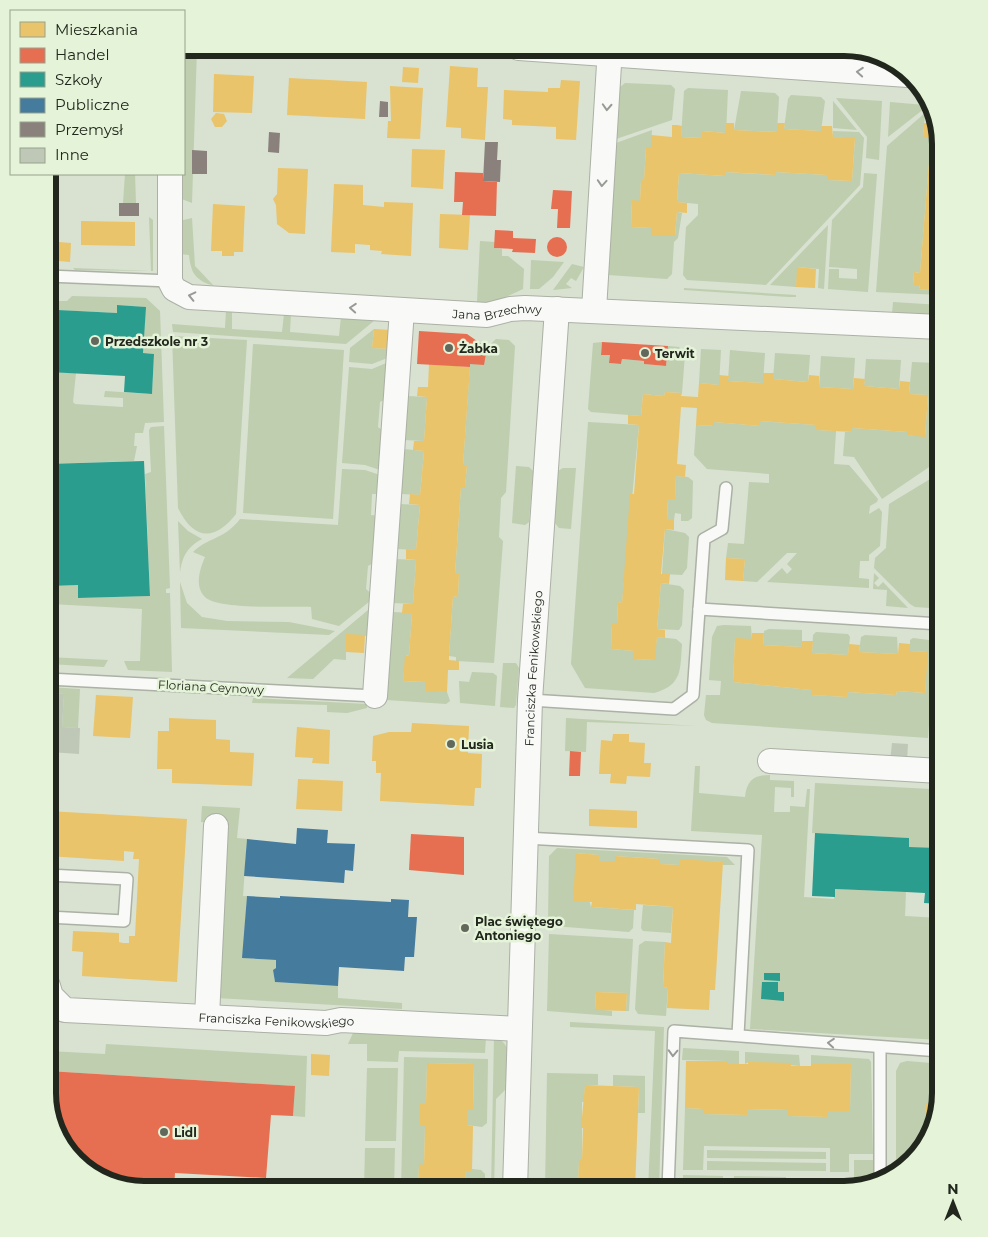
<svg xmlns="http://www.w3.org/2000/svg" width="988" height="1237" font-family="Montserrat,sans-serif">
	<rect width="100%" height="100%" fill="#d9e1d1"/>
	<g fill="#beceaf">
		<path d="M186 48H197L192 203 179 198V174H184V52Z"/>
		<path d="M625 83 671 85 675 89 672 120 616 139 619 88Z"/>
		<path d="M688 88 728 90 726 133 703 131 702 138 681 137 684 91Z"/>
		<path d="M741 91 775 93 779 97 777 132 734 130Z"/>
		<path d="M791 95 821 97 825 101 821 131 784 129 788 99Z"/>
		<path d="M836 98 882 101 879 160 866 158 867 137Z"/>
		<path d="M833 101 857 130 833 128Z"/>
		<path d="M890 102 925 105V108L888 137Z"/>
		<path d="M925 113 923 138H931L930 150 920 273 914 272 913 284 920 285 919 289 940 291V295L876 292 887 146Z"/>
		<path d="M652 130 651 147H646L644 180H641L640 201H632L631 227 651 228 675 236 677 212 682 213 678 238 674 242 672 274 667 279 608 275 616 143Z"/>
		<path d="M833 131 859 132 864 138 860 185 766 285 687 280 683 275 686 227 698 215V204L677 202 679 173 724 176 725 172 774 175 775 172 827 175V180L852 181 855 139 833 137Z"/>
		<path d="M864 173 877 174 868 292 828 289 829 269H839V278L857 279V269L829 267 832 220 863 187Z"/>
		<path d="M125 174H135L136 203H123Z"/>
		<path d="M149 217 153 220V271L75 270 73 268 151 271Z"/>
		<path d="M192 218 195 266 214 286C195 280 191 273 189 255L180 254 179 221Z"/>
		<path d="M828 225 824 289 818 288 819 269 798 267 796 287 770 285Z"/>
		<path d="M480 241 495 242V248L502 249V256H508L524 269 523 289 493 303 477 302Z"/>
		<path d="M531 260 564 262 553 277 539 289H530Z"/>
		<path d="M572 264 584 267 576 281 571 278 566 284 572 288 553 290Z"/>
		<path d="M684 288 796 295V297H789L684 290Z"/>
		<path d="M72 296 146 298 160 311 164 422 145 423 143 433H135L134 446H137L134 461 48 464V372L76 373 73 402 75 404 123 407V398L104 397 105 391 152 394 154 354 143 353 145 307 118 305 117 313 58 310 59 301H67Z"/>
		<path d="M893 302 940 305V320L892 313Z"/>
		<path d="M226 310 232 311V329L282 332 284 314H291L290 332 339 336 341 317 375 320 346 344 173 332 172 324 225 328Z"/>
		<path d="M374 329 372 348 390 349V357L372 364 349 362 350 348Z"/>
		<path d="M172 336 247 340 236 514C215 541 194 541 178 508Z"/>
		<path d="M496 339 509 340 515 346 506 492 501 498 499 537 503 541 494 663 456 661V657L449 656 453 596 458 597 459 574H455L461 487H465L467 465H463L470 364Z"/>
		<path d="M602 342 601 355H610V363L621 364 622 359 644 361V364L666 366 668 346 679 347 685 354 682 393 665 392 664 396 643 394 641 416 591 412 588 409 593 343Z"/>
		<path d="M253 344 344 350 333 519 243 513Z"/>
		<path d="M701 349 721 350 719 385 699 383Z"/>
		<path d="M730 350 765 353 763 383 728 381Z"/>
		<path d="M775 353 810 355 808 382 773 379Z"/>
		<path d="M821 356 855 358 853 389 819 387Z"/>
		<path d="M866 359 901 360 899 389 864 386Z"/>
		<path d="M391 361 388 398 380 402 378 427 387 434 383 471 365 465 342 463 349 367 372 369Z"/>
		<path d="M912 362 937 363 940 367 935 463 882 499 854 457 843 456 845 432H852V428L907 432V435L925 436 928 395 909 394Z"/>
		<path d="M408 396 427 397 424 441 404 440Z"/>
		<path d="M760 421 816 425V430L836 431 834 464 849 465 878 499 877 502 870 506 869 514 879 508 882 512 880 546 869 555V561H860L859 578 869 579V588L767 582 782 568 787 574 792 569 787 564 797 553H787L757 582 743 581 745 559 726 558 728 543 744 544 749 482 769 483V474L707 469 694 455 696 425 714 426V422L760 426Z"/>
		<path d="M588 422 639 425 622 603 618 602 617 623H612L611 649 634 651V659L654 660 657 637 676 639 682 644C680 669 683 685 654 693L585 688 571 664Z"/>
		<path d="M164 426 170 588 166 589V593H170L172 672 128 670 124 661H140L142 609 51 604V586L78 585V598L150 596 145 474 151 472 149 430 151 427Z"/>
		<path d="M404 449 424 451 420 495 401 494Z"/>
		<path d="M516 466 529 467 533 471 529 522 525 525 512 523Z"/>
		<path d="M563 468H576L571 529 559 528 555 523 558 471Z"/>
		<path d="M342 469 365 470 383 476 382 494H372L371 515 380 516 377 561 368 566 366 589 375 597 339 626 312 619 311 607C290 606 218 610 205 597 194 586 200 569 205 557L193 552C208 537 224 540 240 519L338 525Z"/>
		<path d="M940 473V495L934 496 930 608 915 607 910 604 874 568 875 558 886 548 889 504Z"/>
		<path d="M676 476 688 477 693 481 692 518 688 521H681V514L675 513 674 520H667L668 499H675Z"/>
		<path d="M400 504 420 505 416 550 397 549 394 544 396 508Z"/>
		<path d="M178 521 188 531 202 539C187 547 182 557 180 573Z"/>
		<path d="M665 529 685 533 689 537 687 568 682 575 662 574Z"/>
		<path d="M396 559 416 560 413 604 393 603Z"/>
		<path d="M874 573 879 578 874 583 878 587 883 582 908 608 886 606 887 590 873 589Z"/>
		<path d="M180 582 187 603 202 617 227 621 289 622 335 631 329 635 181 628Z"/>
		<path d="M661 583 680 586 684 590 682 625 679 630 657 629Z"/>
		<path d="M374 605 370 636 346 635V660L334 659 313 679 287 678Z"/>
		<path d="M393 612 412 613 409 656 406 655 403 681 425 682V690L447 692 450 701 446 704 387 700 383 694 389 617Z"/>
		<path d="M724 625 751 626 752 639H735L733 682 811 690V695L847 697V692L896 695 897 691 925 693 927 652 910 651V640L913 638 929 640 934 654 928 738 712 723 706 720 704 715 706 695H720L721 681 709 680 712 637 717 626Z"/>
		<path d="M769 629 802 630V647L763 645 764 631Z"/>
		<path d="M48 632V657L108 660 104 667 48 664Z"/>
		<path d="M816 632 848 634 850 637 848 655 812 653 813 635Z"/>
		<path d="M865 635 897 637 898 654 859 652 861 637Z"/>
		<path d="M503 663H516L519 668 516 705 514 708 500 707Z"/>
		<path d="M472 672 493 673 497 676 495 706 460 703 459 681 469 682Z"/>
		<path d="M48 687 80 689 78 728 62 727 64 694 48 692Z"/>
		<path d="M253 698 367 704V708L347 713 327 712V705L252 703Z"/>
		<path d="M566 718 697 726 587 722 586 752 565 751Z"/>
		<path d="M695 766H700L699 793 745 797C747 780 754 775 770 775V780L794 781V797H791V788L775 787 774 812H790V806L805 807 807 789H810L804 897 834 899 835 889 906 892 905 916 940 918V1040L750 1029 762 835 691 831Z"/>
		<path d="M815 783 931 789 940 808V848L909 847V838L812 833Z"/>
		<path d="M202 806 240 808 237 838 247 839 243 896H247L243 958 276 960V968L273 970 275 982 338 986V998L402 1003V1009L216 998 222 823 201 822Z"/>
		<path d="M557 848 727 857 735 865H723V862L680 860V865L660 864V859L615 856V861H599V855L576 853 591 907 634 910 633 928 629 932 554 926 548 922 549 856Z"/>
		<path d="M643 905 673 907 671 933 643 931 641 928Z"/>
		<path d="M549 934 633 939 629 1011H626L627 993 596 992 595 1009 612 1011V1016L547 1011Z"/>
		<path d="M645 941 665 942 663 987 668 988 666 1016 638 1014 635 1009 639 945Z"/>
		<path d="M570 1022 664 1027 659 1189H648L655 1031 570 1027Z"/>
		<path d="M358 1031 486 1037 485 1053 399 1051 398 1062 367 1061V1044H348L353 1033Z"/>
		<path d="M494 1037C515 1043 509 1069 509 1086L496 1099 494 1189H491Z"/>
		<path d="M106 1044 307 1056 305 1117 293 1116 294 1086 48 1071V1051L105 1054Z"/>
		<path d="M683 1048 739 1051V1064H728L727 1061 682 1060Z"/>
		<path d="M745 1052 799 1055 800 1066 749 1062 745 1064Z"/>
		<path d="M811 1055 869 1059 871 1062 873 1154H849V1172H830V1148L704 1146 703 1170H683L685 1108 703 1109V1114L747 1115V1109L788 1110V1116L828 1117V1111H850L851 1064H811Z"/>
		<path d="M404 1057 488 1059 487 1123 482 1127 467 1125V1110H473L474 1064 427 1063 426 1104H420V1126H425L424 1165H419L418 1189H401Z"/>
		<path d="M907 1061 931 1063V1103L926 1104 925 1142 896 1174V1071L900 1063Z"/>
		<path d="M367 1068H398L396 1141H365Z"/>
		<path d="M547 1073 598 1074V1085H585L584 1102H582V1160L579 1161 578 1186H581V1189H545Z"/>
		<path d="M613 1075 645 1076V1113H638L639 1087 613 1086Z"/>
		<path d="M365 1148H395L394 1189H364Z"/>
		<path d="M707 1150 826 1152V1159L707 1158Z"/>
		<path d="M854 1160H873V1181L844 1189H795L796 1178 854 1180Z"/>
		<path d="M707 1161 826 1163V1171L707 1170Z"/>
		<path d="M472 1169 481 1170 485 1174V1189L465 1187 466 1171Z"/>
		<path d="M683 1175 723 1176V1189H683Z"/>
		<path d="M734 1176 786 1177V1189H733Z"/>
	</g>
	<g fill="#e9c46a">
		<path d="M450 66 478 68 477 87H488L485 140 461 138V128L446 127Z"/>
		<path d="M403 67 419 68 418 83 402 82Z"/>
		<path d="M214 74 254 76 252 113 213 112Z"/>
		<path d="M289 78 367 82 365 119 287 115Z"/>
		<path d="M561 80 580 81 576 140 556 139V127L512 125V120L503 119 504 90 548 92V88H560Z"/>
		<path d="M390 86 423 88 420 139 387 138 388 121H391Z"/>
		<path d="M216 113 224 114 227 121 222 127H215L211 119Z"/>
		<path d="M932 116 940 144V291L919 289 920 285H913L914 272 920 273 930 150 931 138H923L924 123H931Z"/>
		<path d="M726 123H734V130L777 132V123H785L784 129 821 131V126H832L833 137 855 138 852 181 827 180V175L775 172V175L725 172V176L679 173 677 202 687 203V213L677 212 675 236 651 235V228L631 227 632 200 640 201 641 180H644L646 147H651V135L672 137V125H677L682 126 681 137 702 138V131L726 133Z"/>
		<path d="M412 149 445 150 443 189 411 187Z"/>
		<path d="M278 168 308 169 305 234 289 233 277 224 276 205 273 199 277 194Z"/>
		<path d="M334 184 363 185V205L384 207V202L413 203 411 256 381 254 382 251 370 250V245L355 244V253L331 252Z"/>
		<path d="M213 204 245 206 243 252H234V256H222V251H211Z"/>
		<path d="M440 214 470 215 468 250 439 248Z"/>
		<path d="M81 221 135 222V246L81 245Z"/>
		<path d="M59 242 71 243 70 262 58 261Z"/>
		<path d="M797 267 816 269 815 288 796 287Z"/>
		<path d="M374 329 391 330 390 349 372 348Z"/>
		<path d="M429 364 470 367 463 465H467L465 488 461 487 455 574H459L458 597 453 596 449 656V660L459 661V670H448L447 692 425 691V682L403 681 405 655 409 656 412 613H402L403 604H413L416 560 406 559V549L416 550 420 505 409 504 410 494 420 495 424 451 413 450 414 441H424L427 397 417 396 418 387H428Z"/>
		<path d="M763 373H774L773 379 808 382 809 375 819 376V387L853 389 854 378 865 379 864 386 899 389 900 381 910 382 909 394 928 395 925 437 907 435V432L852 428V432L816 430V425L760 421V426L714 422V426L696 425 697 408 681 407 677 464 686 465 685 477 676 476 675 499H668L667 520H674V530L665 529 661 574H670L669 584 661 583 657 629 665 630V638L657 637 655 660 633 659 634 651 611 649 612 623H617L618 602 622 603 630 494H634L639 425 628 424V415L641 416 643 394 664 396 665 392 682 393 681 396 698 397 699 383 719 385V375L729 376 728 381 763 383Z"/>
		<path d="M934 495H940V605H930Z"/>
		<path d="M726 558 745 559 743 581 725 580Z"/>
		<path d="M752 633H764L763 645 802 647V641H813L812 653 848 655 849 644 860 645 859 652 898 654 899 643 910 644V651L928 652 925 693 897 691 896 695 847 692V697L811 695V690L733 682 735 638 752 639Z"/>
		<path d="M346 634 365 635 364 653 346 652Z"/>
		<path d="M96 695 133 697 130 738 93 736Z"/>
		<path d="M169 718 216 720V739L230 740V752L254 753 252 786 172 783V769H157L158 731H169Z"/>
		<path d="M412 723 469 726 468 753 482 754 481 788H475L474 806 380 801 381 773H376V761H372L373 736 389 732H411Z"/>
		<path d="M297 727 330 730 329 764 312 763 313 758 295 757Z"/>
		<path d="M613 734H629V742L645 743 644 763H651L650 777 627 776 626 784 610 783 611 774H599L601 740 612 741Z"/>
		<path d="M298 779 343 781 342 811 296 809Z"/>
		<path d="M589 809 637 811V828L589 826Z"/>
		<path d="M48 811 187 819 177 982 82 976 83 952 72 951 73 931 119 933V942L123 943H129V936H135L139 859H133L134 852 124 851V861L48 856Z"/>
		<path d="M576 853 599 855V861H615V856L660 859V864L680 865V859L723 862 715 990H710L709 1010 667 1008 668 988 663 987 665 942 671 943 673 907 636 904V910L591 907 592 902 573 901Z"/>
		<path d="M596 992 627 993 626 1011 595 1010Z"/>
		<path d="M311 1054 330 1055 329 1076 311 1075Z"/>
		<path d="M686 1061H728V1064H748V1062L791 1063V1066H811V1064H851L850 1111H828V1117L788 1116V1110L747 1109V1115L703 1114V1109L685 1108Z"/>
		<path d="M427 1063 474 1064 473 1110H467V1125L473 1126 472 1171H466L465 1187 471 1189H418L419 1164 424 1165 425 1126H420V1104H426Z"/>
		<path d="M932 1066H940V1093L930 1136 925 1142 926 1103H931Z"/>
		<path d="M585 1085 639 1087 635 1189H581V1186H578L579 1160H582L583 1128H581Z"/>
	</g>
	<g fill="#e76f51">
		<path d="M455 172 483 173V181L497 182 496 216 462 215 463 202H454Z"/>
		<path d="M553 190 572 191 570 228H557L558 209H551Z"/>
		<path d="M495 230 513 231V238L536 239 535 253 512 252 513 249 494 248Z"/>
		<circle cx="557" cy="247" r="10"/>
		<path d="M419 331 467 334 487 348 484 365 470 364V367L417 364Z"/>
		<path d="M602 342 668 346 666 366 644 364V361L622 359 621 364 609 363 610 355H601Z"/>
		<path d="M570 751 581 752 580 776H569Z"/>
		<path d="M411 834 464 837V875L409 870Z"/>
		<path d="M48 1071 295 1086 293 1116 271 1115 266 1178 175 1173 174 1189H144L101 1179 64 1147 48 1093Z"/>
	</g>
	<g fill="#2a9d8f">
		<path d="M48 301H59L58 310 117 313V305L146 307 143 353 154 354 152 394 124 392 125 376 48 372Z"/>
		<path d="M144 461 150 596 78 598V585L51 586 55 527 48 526V464Z"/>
		<path d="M815 833 909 838V847L940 848V904L924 903 925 893 906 892 835 889V897L812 896Z"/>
		<path d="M764 973H780V981L764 980Z"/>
		<path d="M762 982H778V992H784V1001L761 999Z"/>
	</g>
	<g fill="#457b9d">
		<path d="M297 828 328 830 327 843 355 844 353 871 345 870 344 883 244 876 247 839 296 844Z"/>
		<path d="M247 896 280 898V896L391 902V899L409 900 408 917H417L414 957H405L404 971 339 967 338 986 275 982 273 970 276 968V960L242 958Z"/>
	</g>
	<g fill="#8a817c">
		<path d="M380 101 388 102V117H379Z"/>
		<path d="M269 132 280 133 279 153 268 152Z"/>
		<path d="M485 142H498L497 160H501L500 182 483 181Z"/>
		<path d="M192 150 207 151V174H192Z"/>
		<rect x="119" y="203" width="20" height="13"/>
	</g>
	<g fill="#bfc8b7">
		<path d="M48 692 64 694 62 727 80 728 79 754 50 752 49 765Z"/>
		<path d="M892 743 908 744 907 762 890 761Z"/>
	</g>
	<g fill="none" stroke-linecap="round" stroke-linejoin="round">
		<defs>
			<g id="service">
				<path d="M48 276 170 281"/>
				<path d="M699 609 940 624"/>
				<path d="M48 679 375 696"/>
				<path d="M530 700 674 709 693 695 704 539 722 529 726 488"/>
				<path d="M525 838 748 850 738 1035"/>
				<path d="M48 917 124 921 127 879 48 875"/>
				<path d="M880 1179V1047"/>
				<path d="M668 1189 674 1031 940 1051"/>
			</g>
			<g id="minor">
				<path d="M519 48 908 75"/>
				<path id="s1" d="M170 174V281L174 289 189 297 487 315 510 309 525 308 940 327"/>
				<path d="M594 310 610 48"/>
				<path d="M375 696 402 310"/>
				<path d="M770 761 940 771"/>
				<path id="s2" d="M48 986 51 996 65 1010 326 1023 341 1020 519 1029"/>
				<path d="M207 1017 216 826"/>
				<path id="s3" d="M515 1189 530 700 557 309"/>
			</g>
		</defs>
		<use href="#service" stroke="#abb1a5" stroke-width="14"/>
		<use href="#minor" stroke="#abb1a5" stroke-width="26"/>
		<use href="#service" stroke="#f9faf8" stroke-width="11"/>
		<use href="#minor" stroke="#f9faf8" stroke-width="24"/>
	</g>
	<defs><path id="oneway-chevron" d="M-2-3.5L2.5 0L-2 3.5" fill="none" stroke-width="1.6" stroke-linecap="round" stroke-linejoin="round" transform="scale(1.25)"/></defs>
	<g stroke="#989b95">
		<use href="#oneway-chevron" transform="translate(860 72) rotate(-176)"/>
		<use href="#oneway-chevron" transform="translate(607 107) rotate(93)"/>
		<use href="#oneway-chevron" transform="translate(602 183) rotate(94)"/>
		<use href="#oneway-chevron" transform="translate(192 296) rotate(-167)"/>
		<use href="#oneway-chevron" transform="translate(353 308) rotate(-176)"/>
		<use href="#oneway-chevron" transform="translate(831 1043) rotate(-175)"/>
		<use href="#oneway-chevron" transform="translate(673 1053) rotate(92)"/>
	</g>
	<g fill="#62685c" stroke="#e5f4d8" stroke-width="2">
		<circle cx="95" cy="341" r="5"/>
		<circle cx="449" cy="348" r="5"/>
		<circle cx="645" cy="353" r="5"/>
		<circle cx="451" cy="744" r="5"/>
		<circle cx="465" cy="928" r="5"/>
		<circle cx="164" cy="1132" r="5"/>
	</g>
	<g text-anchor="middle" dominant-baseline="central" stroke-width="5" stroke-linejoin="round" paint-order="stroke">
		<g font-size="12" fill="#22271d" stroke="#e5f4d8">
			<text stroke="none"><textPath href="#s1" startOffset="442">Jana Brzechwy</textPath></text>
			<text stroke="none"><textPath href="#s3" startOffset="521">Franciszka Fenikowskiego</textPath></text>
			<text transform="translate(211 687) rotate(3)">Floriana Ceynowy</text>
			<text stroke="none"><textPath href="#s2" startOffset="242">Franciszka Fenikowskiego</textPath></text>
		</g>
		<g font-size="12" font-weight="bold" fill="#22271d" stroke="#e5f4d8" text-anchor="start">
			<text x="105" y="341">Przedszkole nr 3</text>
			<text x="459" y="348">Żabka</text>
			<text x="655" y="353">Terwit</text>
			<text x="461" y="744">Lusia</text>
			<text x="475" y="921">Plac świętego<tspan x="475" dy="14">Antoniego</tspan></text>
			<text x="174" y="1132">Lidl</text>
		</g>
	</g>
	<path d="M0 0H988V1237H0ZM144 56H844A88 88 0 0 1 932 144V1093A88 88 0 0 1 844 1181H144A88 88 0 0 1 56 1093V144A88 88 0 0 1 144 56Z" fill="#e5f4d8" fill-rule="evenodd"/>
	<path fill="none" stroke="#22271d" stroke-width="6" d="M144 56H844A88 88 0 0 1 932 144V1093A88 88 0 0 1 844 1181H144A88 88 0 0 1 56 1093V144A88 88 0 0 1 144 56Z"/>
	<rect x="10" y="10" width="175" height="165" fill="#e5f4d8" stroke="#97a28d"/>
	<rect x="20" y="22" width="25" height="15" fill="#e9c46a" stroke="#97a28d"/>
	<text x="55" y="35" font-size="15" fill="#22271d">Mieszkania</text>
	<rect x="20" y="48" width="25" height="15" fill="#e76f51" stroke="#97a28d"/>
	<text x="55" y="60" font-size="15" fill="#22271d">Handel</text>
	<rect x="20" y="72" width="25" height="15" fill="#2a9d8f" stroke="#97a28d"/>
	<text x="55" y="85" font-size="15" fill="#22271d">Szkoły</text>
	<rect x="20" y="98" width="25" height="15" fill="#457b9d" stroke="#97a28d"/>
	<text x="55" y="110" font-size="15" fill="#22271d">Publiczne</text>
	<rect x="20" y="122" width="25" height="15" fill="#8a817c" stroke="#97a28d"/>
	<text x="55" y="135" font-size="15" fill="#22271d">Przemysł</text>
	<rect x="20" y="148" width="25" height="15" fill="#bfc8b7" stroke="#97a28d"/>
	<text x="55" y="160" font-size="15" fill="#22271d">Inne</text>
	<g transform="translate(953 1202)" stroke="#e5f4d8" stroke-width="4" paint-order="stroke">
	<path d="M0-4L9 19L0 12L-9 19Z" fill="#22271d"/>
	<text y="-8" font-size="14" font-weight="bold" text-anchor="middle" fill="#22271d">N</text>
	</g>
</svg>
